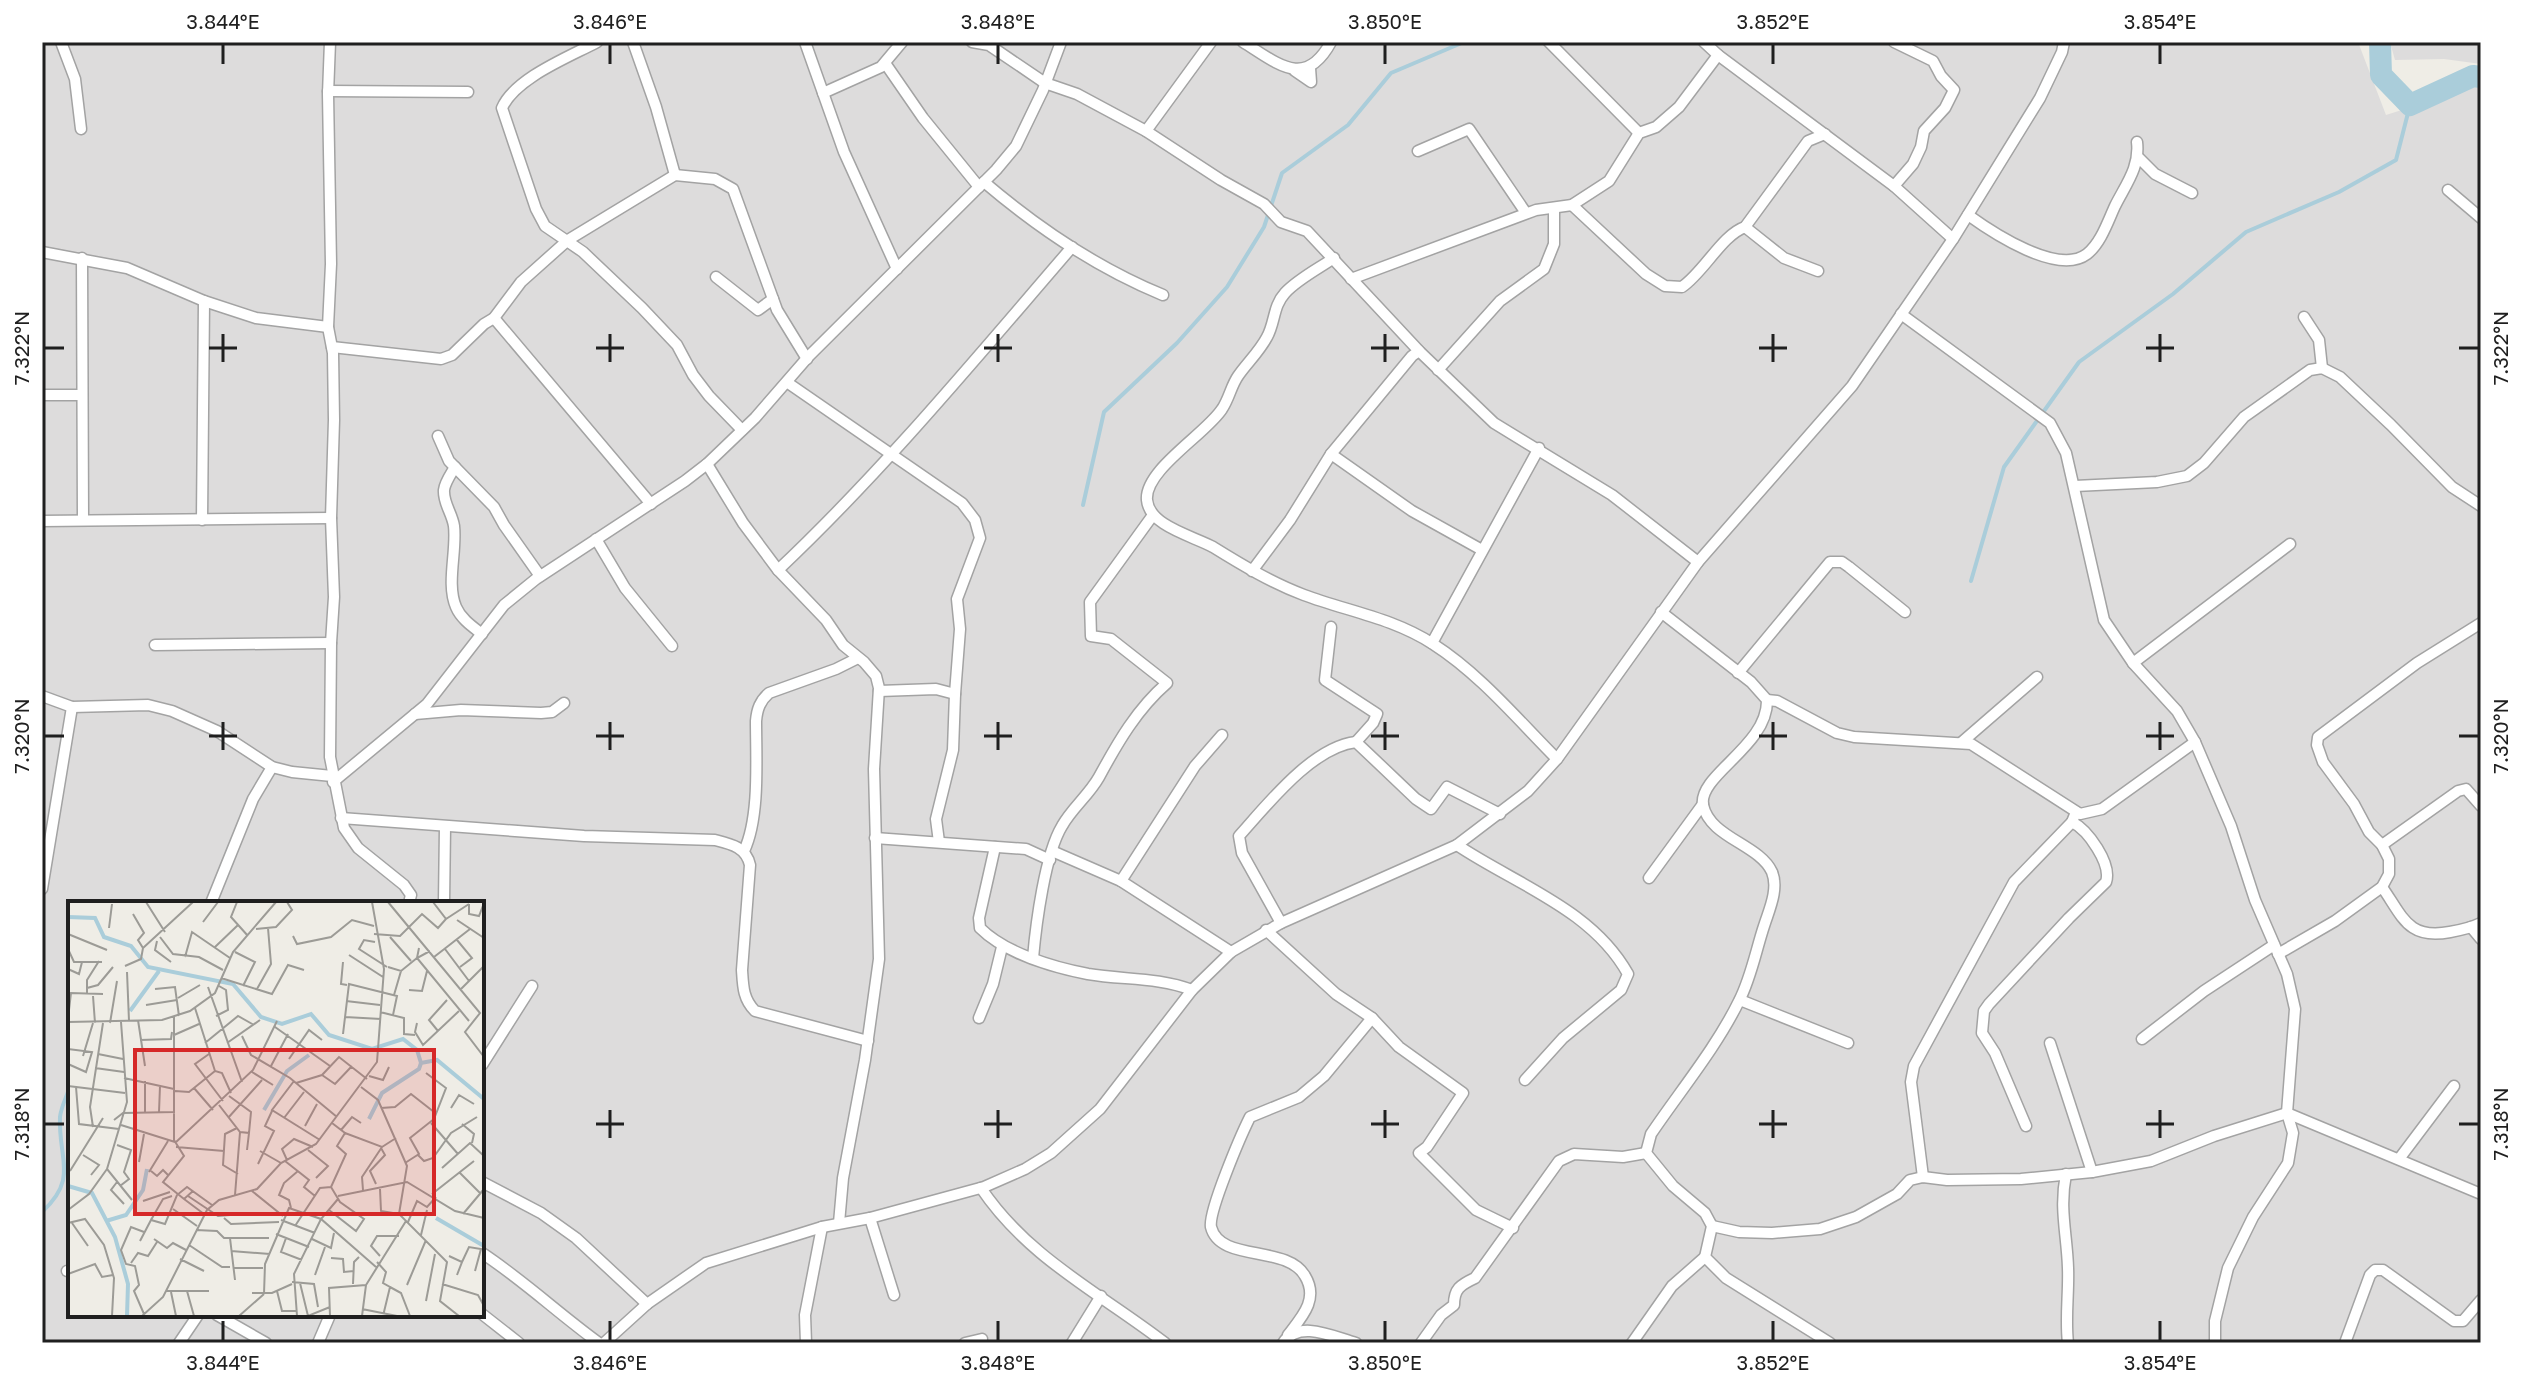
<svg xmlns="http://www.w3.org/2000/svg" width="2523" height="1385" font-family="'Golos Text',sans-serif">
	<rect width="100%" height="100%" fill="#efede6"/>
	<g fill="#dddcdc" fill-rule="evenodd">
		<path d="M42 42H2358L2386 115 2481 85V1343H42ZM70 903H482V1315H70Z"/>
		<path d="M2390 42H2481V64L2444 59 2395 60Z"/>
	</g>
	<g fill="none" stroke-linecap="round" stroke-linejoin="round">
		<g stroke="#aacdda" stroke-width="4">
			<path d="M1083 505 1104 412 1177 343 1227 287 1264 227 1282 173 1348 125 1391 73 1464 42"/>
			<path d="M1971 581 2004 467 2079 362 2173 294 2246 232 2339 192 2396 160 2410 105"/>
			<path d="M42 1212C79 1178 58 1159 60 1117 61 1107 67 1096 70 1086"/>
		</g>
		<path stroke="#aacdda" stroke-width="22" d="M2380 42 2381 75 2410 105 2473 76 2481 77"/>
		<defs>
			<g id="street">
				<path d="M61 42 75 79 81 129"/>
				<path d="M330 42 328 94 331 264 328 327 333 353 334 420 331 518 334 597 331 643 330 757 344 828 358 848 404 885 411 895 409 903"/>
				<path d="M597 42C569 57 515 78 502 108L536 209 545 226 583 252 642 308 677 345 693 375 709 396 742 430"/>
				<path d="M633 42 656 107 675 175"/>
				<path d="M805 42 844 152 897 269"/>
				<path d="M972 42 989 45 1045 83 1077 94 1146 131 1221 180 1264 204 1281 222 1307 231 1419 351 1494 423 1612 495 1698 562"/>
				<path d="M1243 42C1277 63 1305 90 1331 42"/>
				<path d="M1549 42 1639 133"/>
				<path d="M1704 42 1718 55"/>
				<path d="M885 63 923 118 979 187"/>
				<path d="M1295 71 1311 82 1310 68"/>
				<path d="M328 91 468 92"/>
				<path d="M823 93 881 67 902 42"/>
				<path d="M1146 131 1211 42"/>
				<path d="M1418 151 1469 129 1526 213"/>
				<path d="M2139 158 2155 174 2192 193"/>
				<path d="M984 182C1038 228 1097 268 1163 295"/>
				<path d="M1894 186 1913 164 1921 147 1924 131 1945 108 1954 90 1941 76 1933 61 1894 42"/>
				<path d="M2448 190 2481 218"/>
				<path d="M1572 205 1646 274 1665 286 1682 287C1704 272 1722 235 1745 227L1808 141 1825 134"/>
				<path d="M1968 215C1993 233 2058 276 2087 254 2101 243 2108 221 2115 206 2126 184 2140 167 2137 142"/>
				<path d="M1745 227 1784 258 1818 271"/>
				<path d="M42 252 127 268 204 301 256 318 328 327"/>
				<path d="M82 258 83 519"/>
				<path d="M1334 258C1318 269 1298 279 1285 293 1273 306 1275 323 1267 337 1259 352 1247 363 1238 376 1231 386 1229 399 1222 409 1207 433 1144 470 1147 500 1149 526 1193 536 1213 547 1242 565 1272 583 1304 595 1347 611 1393 618 1433 644 1480 674 1518 720 1557 759"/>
				<path d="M716 277 758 310 773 299"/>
				<path d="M1351 279 1536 210 1572 205 1609 181 1639 133 1656 127 1679 107 1718 55 1894 186 1953 239"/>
				<path d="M1901 314 2050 423 2066 453 2104 620 2133 663 2177 711 2195 742 2231 826 2255 900 2287 974 2295 1009 2287 1113 2293 1133 2288 1163 2253 1217 2228 1268 2215 1321V1343"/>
				<path d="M2304 317 2319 340 2322 368"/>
				<path d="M494 318 651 504"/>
				<path d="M332 347 441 359 452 355 484 324 494 318 521 282 568 240 675 175 715 179 733 189 777 310 807 359"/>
				<path d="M1438 370 1500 301 1544 269 1554 244V208"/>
				<path d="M788 383 962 503 975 520 980 538 957 599 960 629 955 694"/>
				<path d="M42 395H82"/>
				<path d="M438 436 449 461 494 507 504 525 540 576"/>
				<path d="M1331 454 1412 511 1482 550"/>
				<path d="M707 464 743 523 778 570 826 620 843 645 864 662 876 676 879 688 874 769 879 959 865 1060 843 1178 839 1223"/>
				<path d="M455 467C451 474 445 482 444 490 443 503 452 513 454 526 457 551 446 584 456 607 461 619 473 627 482 634"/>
				<path d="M2075 486 2157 482 2187 476 2204 463 2244 417 2310 370 2322 368 2340 377 2391 425 2452 487 2481 506"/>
				<path d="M202 520 204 301"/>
				<path d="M42 521 331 518"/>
				<path d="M596 539 625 588 672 646"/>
				<path d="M778 570C884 470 977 357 1072 247"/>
				<path d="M1252 571 1290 520 1331 454 1412 356 1419 351"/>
				<path d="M1661 612 1751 682 1767 700C1768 746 1698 775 1703 805 1710 838 1759 844 1772 872 1779 889 1769 910 1764 926 1756 950 1751 978 1739 1001 1716 1048 1680 1091 1651 1134L1646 1153 1673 1186 1705 1213 1712 1226 1705 1257 1726 1278 1830 1343"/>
				<path d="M1331 627 1325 680 1377 714 1373 723 1356 742"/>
				<path d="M1432 643 1539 448"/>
				<path d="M155 645 331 643"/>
				<path d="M2133 663 2290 544"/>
				<path d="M1738 673 1830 562H1842L1849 567 1905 612"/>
				<path d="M879 691 936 689 955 694 953 750 936 819 939 842"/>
				<path d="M42 696 72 707 148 705 172 711 217 731 272 767 292 772 332 776"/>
				<path d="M1767 700 1777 701 1837 733 1854 737 1971 744 2080 814 2102 809 2195 742"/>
				<path d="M415 714 461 710 541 713 552 712 564 703"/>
				<path d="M1962 742 2037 677"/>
				<path d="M333 782 427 704 504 605 536 579 685 481 707 464 755 418 808 357 996 170 1016 146 1043 90 1061 42"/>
				<path d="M341 818 584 836 715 840C731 844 746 847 750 865L742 970C743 986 743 999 755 1011L868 1041"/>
				<path d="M875 838 1026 849 1050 860"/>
				<path d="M1457 845C1515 884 1592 909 1628 974L1621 990 1563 1038 1525 1080"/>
				<path d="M2382 845 2458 791 2466 789 2481 806"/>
				<path d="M995 847 979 918 980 928C1005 953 1052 967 1088 974 1123 980 1158 977 1192 990"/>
				<path d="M744 851C760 817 756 759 756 721 757 709 760 701 769 693L836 669 858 658"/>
				<path d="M1052 851 1121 881 1231 952"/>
				<path d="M1649 878 1703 804"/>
				<path d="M1121 881 1195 766 1222 735"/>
				<path d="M2382 887C2403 917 2408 940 2450 932 2461 930 2471 928 2481 923"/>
				<path d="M42 889 72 707"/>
				<path d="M211 903 253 799 272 767"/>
				<path d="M444 903 445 827"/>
				<path d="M1281 923 1242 853 1239 836C1267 805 1312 747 1356 742L1416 799 1431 809 1447 787 1500 814"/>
				<path d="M2471 927 2481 939"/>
				<path d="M1266 930 1336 994 1372 1018 1399 1047 1463 1093 1427 1147 1419 1153 1476 1210 1513 1228"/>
				<path d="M2278 954 2335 921 2382 887 2389 874V859L2382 845 2369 832 2354 804 2323 762 2317 745 2318 737 2417 663 2481 623"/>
				<path d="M1033 958C1036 924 1045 854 1062 826 1072 808 1089 795 1099 777 1118 742 1137 709 1167 683L1111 639 1091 636 1090 602 1153 515"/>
				<path d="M1740 1000 1848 1043"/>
				<path d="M979 1018 993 984 1002 947"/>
				<path d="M2142 1039 2204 991 2274 945"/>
				<path d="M2050 1043 2092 1172"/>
				<path d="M482 1065 532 986"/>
				<path d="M2026 1126 1995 1053 1982 1033 1984 1011 1989 1004 2069 918 2106 882C2112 864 2088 830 2072 822"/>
				<path d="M2399 1159 2454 1086"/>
				<path d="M2066 1174C2059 1209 2067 1234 2068 1268 2069 1293 2065 1318 2068 1343"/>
				<path d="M1923 1177 1911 1082 1914 1066 2014 882 2072 822 2076 812"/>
				<path d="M482 1182 541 1213 576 1238 647 1304"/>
				<path d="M981 1188C1028 1258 1100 1293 1165 1343"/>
				<path d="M870 1218 894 1295"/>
				<path d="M1712 1226 1739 1232 1772 1233 1820 1229 1856 1217 1897 1194 1910 1180 1923 1177 1947 1180 2021 1179 2092 1172 2151 1161 2214 1136 2287 1113 2481 1194"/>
				<path d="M482 1253C523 1280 559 1314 599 1343"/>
				<path d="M67 1271H70"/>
				<path d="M482 1314 519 1343"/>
				<path d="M217 1315 266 1343"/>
				<path d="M1288 1335C1302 1317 1319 1299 1305 1276 1287 1244 1220 1263 1211 1227 1208 1212 1241 1135 1250 1117L1299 1097 1324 1076 1372 1018"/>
				<path d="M179 1343 198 1315"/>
				<path d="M318 1343 330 1315"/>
				<path d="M604 1343 647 1304 706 1263 822 1227 870 1218 984 1187 1025 1169 1051 1153 1100 1109 1192 990 1231 952 1281 923 1457 845 1528 791 1557 759 1698 562 1852 386 1953 239 2040 98 2062 52 2064 42"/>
				<path d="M806 1343 805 1315 822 1227"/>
				<path d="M965 1343 982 1339"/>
				<path d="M1072 1343 1101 1296"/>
				<path d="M1283 1343C1299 1319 1334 1337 1356 1343"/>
				<path d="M1421 1343 1441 1315 1454 1305C1454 1289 1460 1285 1475 1278L1559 1161 1574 1154 1623 1157 1646 1153"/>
				<path d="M1632 1343 1672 1286 1705 1257"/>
				<path d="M2345 1343 2370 1275 2375 1270H2383L2454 1321H2463L2481 1300"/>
			</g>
		</defs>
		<use href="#street" stroke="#a3a3a3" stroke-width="13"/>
		<use href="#street" stroke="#fff" stroke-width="10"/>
	</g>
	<path fill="none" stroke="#1f1f1f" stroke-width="3" d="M223 44V64M610 44V64M998 44V64M1385 44V64M1773 44V64M2160 44V64M223 334V362M610 334V362M998 334V362M1385 334V362M1773 334V362M2160 334V362M44 348H64M209 348H237M596 348H624M984 348H1012M1371 348H1399M1759 348H1787M2146 348H2174M2459 348H2479M223 722V750M610 722V750M998 722V750M1385 722V750M1773 722V750M2160 722V750M44 736H64M209 736H237M596 736H624M984 736H1012M1371 736H1399M1759 736H1787M2146 736H2174M2459 736H2479M610 1110V1138M998 1110V1138M1385 1110V1138M1773 1110V1138M2160 1110V1138M44 1124H64M596 1124H624M984 1124H1012M1371 1124H1399M1759 1124H1787M2146 1124H2174M2459 1124H2479M223 1321V1341M610 1321V1341M998 1321V1341M1385 1321V1341M1773 1321V1341M2160 1321V1341"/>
	<g transform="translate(68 901)">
		<rect width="416" height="416" fill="#efede6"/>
		<path fill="none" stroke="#aacdda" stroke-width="4" d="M0 16 27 17 36 36 63 45 80 66 165 83 193 116 214 123 243 113 261 134 304 148 335 138 349 149 353 162 369 159 416 198M62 110 91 70M196 209 219 170 241 154M301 218 314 192 351 168 353 162M0 285 24 292 47 336 60 383 59 415M368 317 416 345M38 320 58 314 75 289 79 268"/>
		<path fill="none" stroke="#9c9b96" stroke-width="2" d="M19 1H50M78 1 97 31M169 1 163 16 180 35M320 1 412 112 397 131 416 156M401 3V13L411 15 416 2M65 13 76 32 70 39 75 47M378 18 401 3M389 19 416 37M135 21 150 1M41 27 44 3M188 28 208 26 224 9 219 1M0 33 39 49M306 33 332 35 354 13 370 27 378 18 365 1M225 35 229 43 263 36 284 19 306 25M92 36 105 53 131 56 155 69M322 36 343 60M389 39 404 57 392 66M89 40 87 49 103 61M307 41 296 39 291 48 319 66M147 46 170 24M0 48 6 61H34M377 48 401 80M362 50 349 57 401 120M167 51 187 61 175 85M281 54 315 76M117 56 124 31 162 57M366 56 402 28M275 61 273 83 279 84M57 65 73 58 75 47 125 1M320 66 333 70 349 57 351 47M0 68 11 73 14 61M59 71 61 120M153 77 204 93 220 64 236 69M140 86 174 181M19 87 30 84 45 66M87 88 107 86 111 115M189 88 203 63 200 27M341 89 354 90 359 70M392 89 416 65M19 93V79L31 60M326 94 333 70M25 95 27 122M110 97 132 84M278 100 312 104M78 104 109 99M127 107 147 170 154 172 163 192M1 109 3 92 35 93M312 111 336 117V133L347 134M148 115 160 109 158 89 151 85M106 116V239L116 255 95 281 116 298 125 290M277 116 313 118M70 119 77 165M0 121 94 119 122 110 147 92 165 51 208 1M53 121 59 201 39 268 64 299M42 122 49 80M349 122 347 131 355 144 391 110M207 126 262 165M370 130 361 119 379 99M275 133 281 83 329 95 325 114M106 134 131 123M174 135 183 154 222 177 269 216M72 139 103 138 104 131M137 142 170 115 186 124M159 142 192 119M0 148 24 151 18 171 0 163M30 153 55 158M141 153 127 163 155 200M15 155 25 122M221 158 241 129 254 139M203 165 220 133M27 167 56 171M184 171 205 184M254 174 267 183 284 165M301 175 315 179 321 166M56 177 106 188M77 180V211M226 180 204 209 252 239M228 182 254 174 271 156 299 178M0 185 57 192M8 186 11 223 51 228M293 186 310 199 339 265 331 313 379 361 372 400 391 415M126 187 145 209M107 190 121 191 147 170M161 195 183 211 181 232M151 204 172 231 181 232 179 249M313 207 327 206 343 193 366 211M383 207 391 194 406 203M91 211 92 185M160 217 194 179M216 217 236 191M46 219 55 212 107 211M363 222 390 253M394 223 406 233 404 242M53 224 107 241M237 225 249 203M25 226 22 206 35 122M169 227 157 233 155 264 170 273M273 229 284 216 293 222M277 232 314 246 328 237M107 242 185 169 209 120M49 244 63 249 56 271 61 278 52 285M108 246 156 250M240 249 260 265 248 277M192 250 213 262M15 254 31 264 23 274M350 254 356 260 365 257 383 232 409 216M219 259 214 248 226 238 245 246M217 260 241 279 236 286 247 295M71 261 76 233M337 262 351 253 342 237 366 218 378 187 358 172M190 263 206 230 197 225 204 210M374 267 402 242 416 255M2 270 35 217M83 270 89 275 95 269 101 275M81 271 100 240M392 272 412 292M49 281 43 289 56 303M308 283 302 270 317 254 313 247M312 288 313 310 331 313M295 289 294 276 314 246M184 290 215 315M364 293 406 260M167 294 172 231M120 295 150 315 162 314M270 295 339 281 387 310 416 317M116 298 136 313M75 300 102 291M223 307 221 299 211 294 216 282 230 270M105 308 129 325M0 309 21 293 39 268M261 309 288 330 296 318 272 301 263 286 278 253 269 245 277 232 264 222M395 313 416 288M156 317 163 323 211 321M83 319 95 298 104 295M213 319 247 332M340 321 349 300 359 306 368 296M0 322 17 318 36 344 46 377 44 415M4 322 20 345M227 325 252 287 263 286M128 329 149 330 156 337H201M208 333 241 346M353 334 359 309M162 337 167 379M218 337 213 351 234 359M86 338 99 347 105 342 118 349M244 338 263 347 266 332M72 340 83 319 97 323 109 294 119 286 144 304M121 344 154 366H162M163 350 202 353M312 355 303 345 309 335H331M381 355 394 361 389 374M263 357 275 358 276 371 286 370M112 358 136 370M309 361 318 371 315 382 322 386 315 415M394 361 401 346 413 348 407 370M63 362 70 352 80 355 89 341M166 367H195M0 373 27 363 34 376 45 374M247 374 257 346M224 381 246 383 250 406M232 382 240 415 262 406M285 383 286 361 291 356M374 383 410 394 416 405M339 384 358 339M322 386 333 392 342 415M98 390H141M119 390 126 415M209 390 214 410H229M103 391 108 415M184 392H204L224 383M196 393 197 363 221 307 253 318 308 366M358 400 367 353M294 408 329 415M76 413 66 390 71 384 67 365 58 363 53 349 63 326 76 331M74 415 95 396 139 309 151 299 189 288 213 262 248 243 309 161 316 68 304 1M171 415 196 393M229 415 226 373 253 318 270 298M262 415 261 387 298 384M294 415 298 384 338 320"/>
		<path fill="#d62828" fill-opacity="0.15" stroke="#d62828" stroke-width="4" d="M67 149H366V313H67Z"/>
		<rect width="416" height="416" fill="none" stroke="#1f1f1f" stroke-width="4"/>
	</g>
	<rect width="2523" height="1385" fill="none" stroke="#ffffff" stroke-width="88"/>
	<rect x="44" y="44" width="2435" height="1297" fill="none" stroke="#1f1f1f" stroke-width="3"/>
	<g font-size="20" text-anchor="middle" fill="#1f1f1f">
		<text x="223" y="29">3.844°E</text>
		<text x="610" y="29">3.846°E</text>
		<text x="998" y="29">3.848°E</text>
		<text x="1385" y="29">3.850°E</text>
		<text x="1773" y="29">3.852°E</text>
		<text x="2160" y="29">3.854°E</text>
		<text transform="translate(22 348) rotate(-90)" y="7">7.322°N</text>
		<text transform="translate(2501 348) rotate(-90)" y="7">7.322°N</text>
		<text transform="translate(22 736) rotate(-90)" y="7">7.320°N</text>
		<text transform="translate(2501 736) rotate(-90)" y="7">7.320°N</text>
		<text transform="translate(22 1124) rotate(-90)" y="7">7.318°N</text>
		<text transform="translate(2501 1124) rotate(-90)" y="7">7.318°N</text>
		<text x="223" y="1370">3.844°E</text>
		<text x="610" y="1370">3.846°E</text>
		<text x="998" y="1370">3.848°E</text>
		<text x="1385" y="1370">3.850°E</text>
		<text x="1773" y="1370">3.852°E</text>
		<text x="2160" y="1370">3.854°E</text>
	</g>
</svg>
